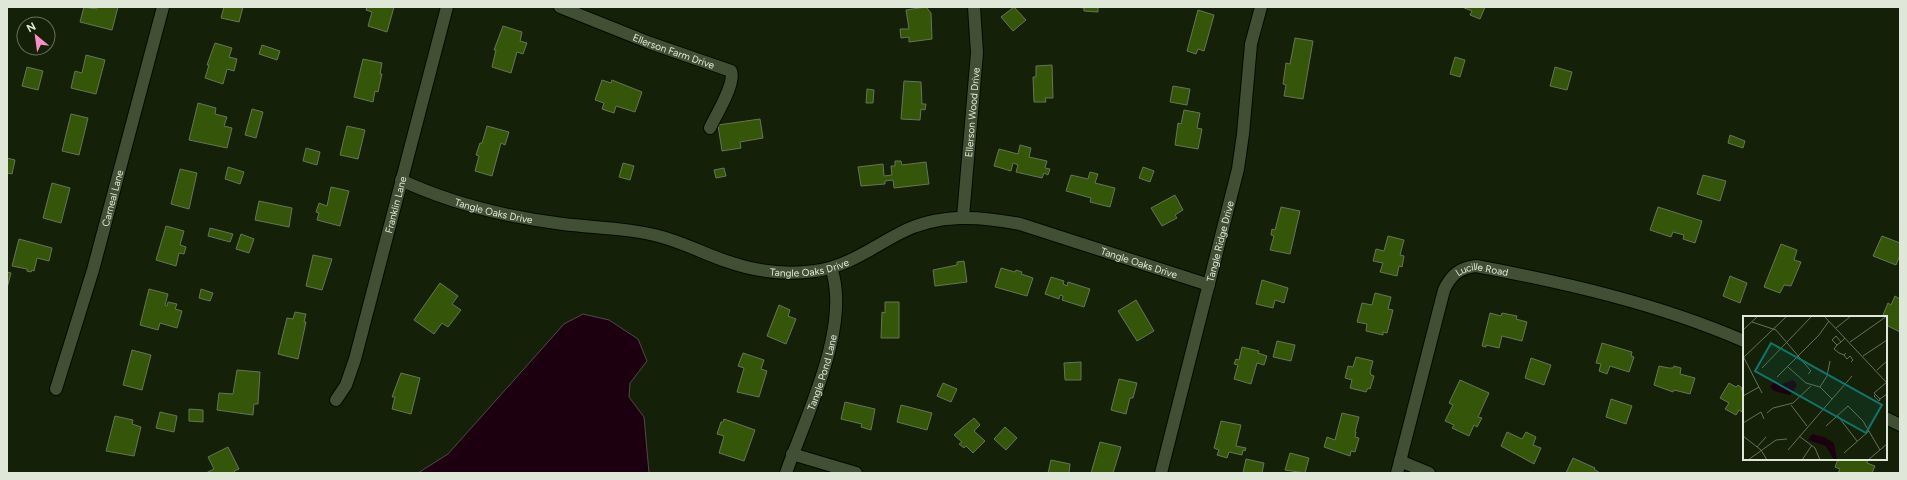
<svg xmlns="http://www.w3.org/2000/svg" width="1907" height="480" font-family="Figtree,sans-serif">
	<rect width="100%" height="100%" fill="#142108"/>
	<path fill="#1c0010" stroke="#56464c" d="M583 314 609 320 638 339 647 361 630 383 629 397 644 417 649 473H418L448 454 564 324Z"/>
	<g fill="#355609" stroke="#657458">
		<path d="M84 7 97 9 98 7H118L112 30 80 22Z"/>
		<path d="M224 7H243L239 22 221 18Z"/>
		<path d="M367 7H394L387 32 368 26 372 12 366 10Z"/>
		<path d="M926 7 931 13 932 39 909 42V37L901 38 900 29H909L906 10Z"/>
		<path d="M1014 7 1026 20 1013 31 1001 17Z"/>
		<path d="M1076 7H1098V12L1084 11V8Z"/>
		<path d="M1462 7H1485L1480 19 1470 15 1472 11Z"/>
		<path d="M1198 10 1214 15 1204 51 1198 49 1196 54 1187 51Z"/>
		<path d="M503 26 522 32 520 41 527 43 523 54 517 52 511 73 492 67 496 50H494Z"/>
		<path d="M1295 38 1313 41 1303 99 1284 96 1286 85 1283 84 1286 63 1290 64Z"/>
		<path d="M215 43 232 48 229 57 237 59 234 71 227 69 223 84 205 78 209 65H207Z"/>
		<path d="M262 45 280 51 277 60 259 54Z"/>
		<path d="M86 55 105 60 96 94 71 88 75 71 82 73Z"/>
		<path d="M1455 57 1465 60 1460 77 1450 74Z"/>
		<path d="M363 59 382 63 380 74H382L378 92 375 91 373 102 354 97Z"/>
		<path d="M1052 65 1053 98H1045L1046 102H1034L1033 77H1036V66Z"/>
		<path d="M27 67 43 71 38 90 22 86Z"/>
		<path d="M1555 67 1572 72 1567 90 1550 86Z"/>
		<path d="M602 80 611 83 612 80 642 92 635 112 616 106 614 113 602 109 604 103 595 100Z"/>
		<path d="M904 81 921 82 922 104H926L925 110 921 109 920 120 901 119Z"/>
		<path d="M1173 86 1190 89 1187 105 1170 102Z"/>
		<path d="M867 89 874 90 873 103H866Z"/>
		<path d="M198 103 216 108 215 114 227 117 224 126 232 128 227 148 189 140Z"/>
		<path d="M252 109 263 112 256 138 245 135Z"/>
		<path d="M1184 110 1200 113 1197 128 1202 129 1198 149 1175 145 1178 123 1181 124Z"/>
		<path d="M71 114 88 118 79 155 62 151Z"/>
		<path d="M760 119 763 138 740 142 741 148 722 151 718 125Z"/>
		<path d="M347 126 365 130 358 159 340 155Z"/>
		<path d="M487 126 509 132 505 145 501 143 492 176 475 171 479 156 476 155 480 143H482Z"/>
		<path d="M1730 135 1745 141 1743 148 1728 143Z"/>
		<path d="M1020 145 1031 148 1029 157 1047 161 1045 168 1050 169 1048 175 1044 173 1042 178 1016 172 1018 165 1013 163 1011 171 994 166 999 149 1018 154Z"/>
		<path d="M306 148 320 152 317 165 303 161Z"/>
		<path d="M7 158 15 160 12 174 7 173Z"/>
		<path d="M895 161H901L902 165 926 162 929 184 894 188 893 180 885 181V184L861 186 858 167 883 164 884 176 892 175 891 166H895Z"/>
		<path d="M623 163 634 166 630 180 619 177Z"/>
		<path d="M228 167 244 172 240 184 225 179Z"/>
		<path d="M1143 167 1154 171 1150 182 1139 178Z"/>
		<path d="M724 168 726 176 716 178 714 170Z"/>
		<path d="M180 169 197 173 189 209 171 204Z"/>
		<path d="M1090 172 1098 174 1095 183 1115 188 1110 207 1090 202 1091 198 1066 191 1071 175 1088 179Z"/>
		<path d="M1703 175 1726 181 1720 201 1697 194Z"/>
		<path d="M52 183 70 188 61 223 43 218Z"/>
		<path d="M331 187 349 191 340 226 317 220 319 213 316 212 319 203 327 206Z"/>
		<path d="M1175 195 1183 210 1175 215 1177 218 1162 226 1151 208Z"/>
		<path d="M259 201 292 208 289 227 255 220Z"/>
		<path d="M1281 207 1300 211 1290 254 1270 250 1274 236 1271 235 1272 229 1275 230Z"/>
		<path d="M1658 207 1702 221 1695 243 1683 239 1684 235 1673 232 1671 237 1650 230Z"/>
		<path d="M166 226 184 231 180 245 186 247 184 254 179 253 176 266 156 260Z"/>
		<path d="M210 228 233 234 230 242 208 236Z"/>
		<path d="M241 234 254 239 249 253 236 249Z"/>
		<path d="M1388 236 1404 240 1400 255 1404 256 1402 267 1399 266 1397 276 1380 272 1383 263 1373 261 1376 249 1384 251Z"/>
		<path d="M1882 236 1900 243V255L1896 265 1873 256Z"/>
		<path d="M19 239 52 248 49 261 37 258 34 271 32 270 31 272 27 271V269L12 266Z"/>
		<path d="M1781 244 1797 250 1794 260 1801 262 1791 286 1784 285 1780 293 1764 287Z"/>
		<path d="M313 255 332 259 322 290 306 286Z"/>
		<path d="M964 261 967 282 935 286 933 270 957 265V262Z"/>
		<path d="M1001 268 1015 272 1016 270 1022 272 1021 274 1033 278 1027 296 995 287Z"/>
		<path d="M7 272 11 273 7 288Z"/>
		<path d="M1730 276 1747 283 1740 303 1723 296Z"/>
		<path d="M1051 277 1064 281 1063 284 1067 286 1068 282 1090 289 1084 307 1062 300 1063 296 1060 295 1059 299 1045 294Z"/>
		<path d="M1262 280 1288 288 1284 303 1275 300 1273 308 1256 304Z"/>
		<path d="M440 283 458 296 452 304 461 310 448 327 442 323 434 334 414 320Z"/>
		<path d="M149 289 168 294 165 305 167 306 168 302 177 304 175 309 182 311 177 328 160 323 158 330 140 325Z"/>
		<path d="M201 289 213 293 210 301 199 298Z"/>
		<path d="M1375 293 1391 297 1388 309 1393 310 1387 333 1383 332V335L1366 331 1367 324 1357 322 1362 303 1372 305Z"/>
		<path d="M1895 296 1900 299V332L1886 325 1887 317 1883 315 1888 303 1891 305Z"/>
		<path d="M1136 300 1154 331 1137 341 1118 311Z"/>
		<path d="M885 302H899V338H881L882 312 885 313Z"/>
		<path d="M779 305 790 310 788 316 796 319 786 344 767 336Z"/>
		<path d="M295 312 306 314 304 322H306L298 359 278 354 287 318 293 319Z"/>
		<path d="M1490 313 1501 316 1502 313 1517 316 1516 319 1527 322 1522 341 1502 336 1499 348 1486 345V347L1482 346Z"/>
		<path d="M1277 341 1295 345 1291 361 1273 357Z"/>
		<path d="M1602 343 1632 352 1631 356 1634 357 1629 372 1610 366 1607 374 1599 371 1601 364 1596 363Z"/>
		<path d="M1242 347 1259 351 1258 353 1267 356 1264 365 1257 363 1251 384 1234 379 1238 365 1234 364 1236 359 1239 360Z"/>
		<path d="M132 350 151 355 142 390 123 385Z"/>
		<path d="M743 353 764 360 761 369 767 371 759 397 737 392 744 368 738 366Z"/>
		<path d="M1356 357 1373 361 1370 372 1371 375 1374 376 1370 389 1368 388 1366 392 1350 388 1352 380 1345 378 1348 366 1353 367Z"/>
		<path d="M1531 358 1551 365 1544 385 1525 378Z"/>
		<path d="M1081 362V380H1065L1064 363Z"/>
		<path d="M1659 366 1669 368H1673L1674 366 1681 368 1680 374 1695 378 1690 394 1674 390 1673 392 1654 385Z"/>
		<path d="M237 370 260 372 258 404H254L253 415 217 410 219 393 233 394Z"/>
		<path d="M401 373 420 378 411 414 392 409 395 397H392Z"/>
		<path d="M1119 379 1137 383 1133 398H1130L1126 414 1111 410Z"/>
		<path d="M1460 380 1489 393 1478 417 1482 418 1477 427 1474 425 1469 436 1452 428 1454 425 1445 421 1453 405 1449 403Z"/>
		<path d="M943 383 957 389 951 402 937 396Z"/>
		<path d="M1729 383 1736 387 1738 385 1742 388 1741 390 1744 392V413L1739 410 1736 415 1725 409 1729 403 1720 398Z"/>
		<path d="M1611 399 1632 406 1626 424 1606 417Z"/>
		<path d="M845 402 875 409 871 430 861 427 862 424 841 419Z"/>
		<path d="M901 405 932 413 927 430 897 422Z"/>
		<path d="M189 409 203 410V422L189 421Z"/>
		<path d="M160 412 177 416 174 432 156 428Z"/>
		<path d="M1342 413 1359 417 1355 432H1356L1355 437 1359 438 1355 452 1351 451 1350 456 1324 447 1327 437 1335 440Z"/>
		<path d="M115 416 133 420 132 424 141 427 134 456 106 451Z"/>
		<path d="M974 418 980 425 974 431 985 441 973 453 966 446 964 448 959 444 962 442 954 435Z"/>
		<path d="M724 419 755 430 744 461 719 453 724 436 717 434 721 422H723Z"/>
		<path d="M1221 421 1241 425 1236 446 1246 448 1245 451 1243 450 1242 455 1229 452 1227 458 1217 455 1219 450 1214 448Z"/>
		<path d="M1005 427 1017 438 1006 450 994 439Z"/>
		<path d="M1507 432 1522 439 1526 432 1536 437 1533 445 1541 448 1534 464 1501 446Z"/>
		<path d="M1100 442 1121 447 1113 473H1091Z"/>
		<path d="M228 447 239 469 234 471 235 473H206L214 469 208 457Z"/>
		<path d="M1290 453 1309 458 1305 473 1285 470Z"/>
		<path d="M1573 458 1595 468 1594 469 1600 473H1566Z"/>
		<path d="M1246 459 1264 463 1262 473H1243Z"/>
		<path d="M1838 459H1868L1867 463 1875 466 1872 473H1838L1840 469 1835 467Z"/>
		<path d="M1051 460 1070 464 1069 473H1048Z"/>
	</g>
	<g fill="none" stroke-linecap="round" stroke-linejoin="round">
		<defs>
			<g id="minor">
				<path id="s1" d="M560 7 650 43 731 71C736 83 716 115 710 128"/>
				<path id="s2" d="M401 180C452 204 507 217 563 224 596 228 630 228 662 237 684 243 705 254 726 261 754 271 786 275 815 271 847 267 873 247 900 233 938 213 980 216 1020 224L1209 285"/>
				<path id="s3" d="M963 217 977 53 974 7"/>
				<path id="s4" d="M56 389 93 270 163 7"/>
				<path id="s5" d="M336 400 346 385 355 359 447 7"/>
				<path d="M1886 418 1900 425"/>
				<path d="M792 454 856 473"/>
				<path d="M1400 461 1429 473"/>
				<path id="s6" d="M786 473C805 418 852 325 831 268"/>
				<path id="s7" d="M1161 473 1238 169 1243 134 1251 44 1261 7"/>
				<path id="s8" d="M1397 473 1444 290C1451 275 1459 268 1476 266 1567 283 1659 304 1744 341"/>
			</g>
		</defs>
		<use href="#minor" stroke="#020a00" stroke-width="14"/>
		<use href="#minor" stroke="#415035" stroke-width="12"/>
	</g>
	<g text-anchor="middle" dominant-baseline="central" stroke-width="3" stroke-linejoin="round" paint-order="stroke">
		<g font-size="10" fill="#dfe8d8" stroke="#142108">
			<text stroke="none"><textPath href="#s1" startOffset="122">Ellerson Farm Drive</textPath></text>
			<text stroke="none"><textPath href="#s3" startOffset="105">Ellerson Wood Drive</textPath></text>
			<text stroke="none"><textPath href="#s4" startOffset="199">Carneal Lane</textPath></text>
			<text stroke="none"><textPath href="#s5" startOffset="205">Franklin Lane</textPath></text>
			<text stroke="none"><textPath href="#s2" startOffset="98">Tangle Oaks Drive</textPath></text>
			<text stroke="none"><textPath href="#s7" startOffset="239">Tangle Ridge Drive</textPath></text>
			<text stroke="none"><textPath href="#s2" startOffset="769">Tangle Oaks Drive</textPath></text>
			<text stroke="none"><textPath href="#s2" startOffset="422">Tangle Oaks Drive</textPath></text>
			<text stroke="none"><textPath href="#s8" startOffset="237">Lucille Road</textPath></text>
			<text stroke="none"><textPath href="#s6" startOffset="107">Tangle Pond Lane</textPath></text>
		</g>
	</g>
	<g transform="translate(1743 316)">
		<rect width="144" height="144" fill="#142108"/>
		<path d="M50 64 54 69 47 79 31 75 27 71 30 67 39 68ZM69 118 81 121 91 127 94 144H91L83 130 65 124Z" fill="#1c0010"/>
		<path fill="none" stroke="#65715b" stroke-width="1" d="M81 0 144 67M9 6 33 14 68 55 65 58M93 12 108 0M0 14 15 0M98 26 94 29 89 24 93 20 98 26 102 22M107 26 144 0M94 29 91 33 96 37 101 39 103 37M101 39 104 43 107 40 110 44 108 46M0 40 19 77M120 40 144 24M1 41 44 0M45 51 63 67 77 71 89 83M19 52 69 0M134 54 144 45M34 61 76 19 86 5M144 66 131 77 137 83 144 78M77 71 84 60 87 45M133 78 131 80 136 85 137 83M0 80 16 71M48 89 64 110M24 97 30 92 50 87 68 70M94 99 114 125M0 107 18 96 21 103M83 110 105 90 120 105 137 134M0 120 18 134 24 144M56 120 72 132 77 144M14 131 23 121M45 134 109 60M101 137 126 115M5 144 33 124 44 123M59 144 69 129M125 144 144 128"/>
		<path fill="#0f766e" fill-opacity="0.15" stroke="#0f766e" stroke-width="2" d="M28 27 139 89 123 117 12 55Z"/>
		<rect width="144" height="144" fill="none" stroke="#dfe8d8" stroke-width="2"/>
	</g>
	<rect width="1907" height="480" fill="none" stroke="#dfe8d8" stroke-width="16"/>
	<g transform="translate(36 36) rotate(331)"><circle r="19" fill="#142108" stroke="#65715b"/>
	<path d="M0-3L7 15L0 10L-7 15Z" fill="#f98fc9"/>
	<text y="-6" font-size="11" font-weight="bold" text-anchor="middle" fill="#dfe8d8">N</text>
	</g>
</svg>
